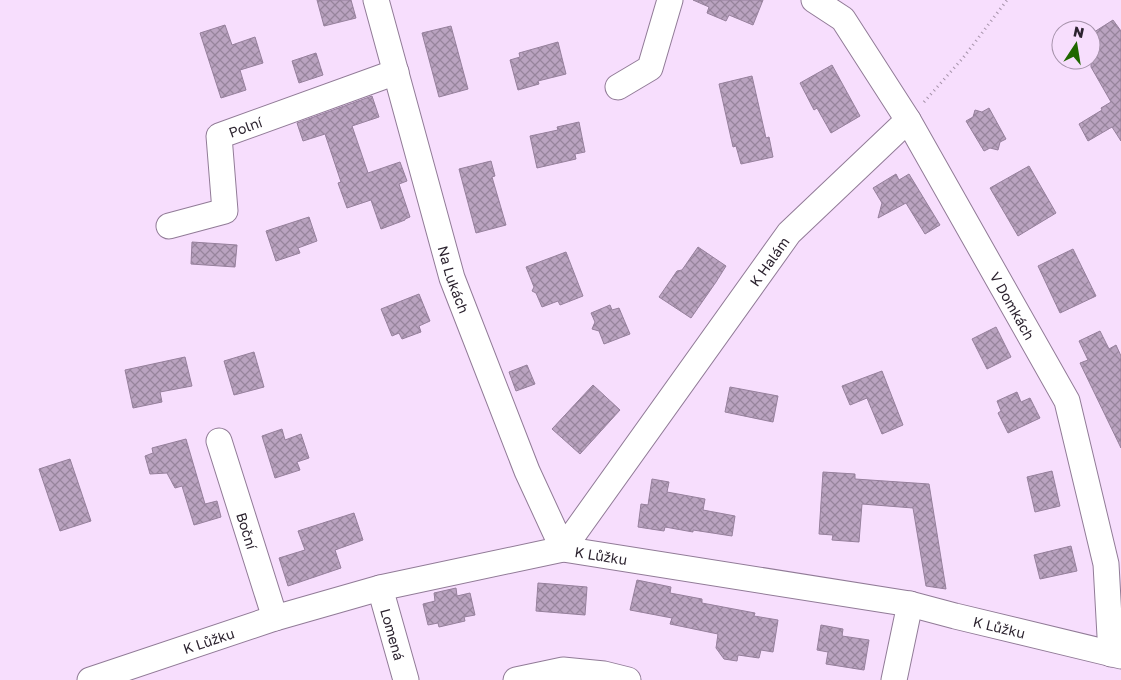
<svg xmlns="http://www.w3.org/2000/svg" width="1121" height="680" font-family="'Golos Text',sans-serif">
	<defs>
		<pattern id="building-cross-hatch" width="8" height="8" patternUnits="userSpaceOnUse" patternTransform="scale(1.25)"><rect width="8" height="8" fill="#baa3c0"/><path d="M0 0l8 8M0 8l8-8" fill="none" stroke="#97849c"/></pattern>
	</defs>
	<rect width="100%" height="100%" fill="#f7defd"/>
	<g fill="url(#building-cross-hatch)" stroke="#96809c">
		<path d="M317 0H351L356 18 324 26Z"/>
		<path d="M693 0H763L753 25 729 15 726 21 707 13 709 7Z"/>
		<path d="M1113 20 1121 31V141L1112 127 1088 141 1079 124 1102 110 1101 108 1111 102 1091 67V34Z"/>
		<path d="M225 25 232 45 255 37 263 63 240 70 246 90 221 98 200 33Z"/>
		<path d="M451 26 468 89 439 97 422 33Z"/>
		<path d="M558 42 566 74 538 81 539 84 518 90 510 60 520 57 519 53Z"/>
		<path d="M316 53 323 75 299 83 292 61Z"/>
		<path d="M832 65 860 116 831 133 817 108 814 110 800 83Z"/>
		<path d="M752 76 766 138 769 137 773 157 741 164 736 146 733 147 719 84Z"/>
		<path d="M372 96 379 117 352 126 368 173 400 162 407 181 399 184 410 217 405 219V220L381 229 371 200 347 208 338 183 341 182 325 134 303 141 297 123Z"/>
		<path d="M989 108 1006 139 1000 142 998 150 990 148 984 151 966 121 973 117 975 110 982 112Z"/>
		<path d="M579 122 585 152 575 154 576 159 537 168 530 136 558 130 557 127Z"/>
		<path d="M491 161 495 176 492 177 506 225 476 233 459 169Z"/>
		<path d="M1029 166 1056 213 1018 236 990 188Z"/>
		<path d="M896 174 899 180 909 174 940 225 925 234 906 203 878 218 882 203 873 188Z"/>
		<path d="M309 217 317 241 298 248 300 253 276 261 266 231Z"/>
		<path d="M192 242 237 245 235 267 191 264Z"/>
		<path d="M698 247 726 266 716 282 691 318 659 297 677 271 682 270Z"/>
		<path d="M1073 249 1096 296 1060 313 1038 266Z"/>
		<path d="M566 252 583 296 560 305 558 301 542 307 536 293 532 291 534 287 526 267Z"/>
		<path d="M419 294 430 321 419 326 421 332 402 339 399 333 392 336 381 309Z"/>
		<path d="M610 305 612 310 619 308 630 334 604 344 599 331 592 329 595 322 591 313Z"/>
		<path d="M996 327 1011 357 987 369 972 339Z"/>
		<path d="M1100 331 1109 349 1116 345 1121 356V448L1080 363 1088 360 1079 341Z"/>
		<path d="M254 352 264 387 234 395 224 361Z"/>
		<path d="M185 357 192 386 160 392 162 402 133 408 125 370Z"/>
		<path d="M527 365 535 384 516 391 509 372Z"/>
		<path d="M882 371 903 425 882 434 867 398 850 405 842 386Z"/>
		<path d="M593 385 620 410 580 454 552 429Z"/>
		<path d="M730 387 778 396 773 422 725 412Z"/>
		<path d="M1017 392 1021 402 1030 398 1040 418 1008 433 998 413 1001 411 997 401Z"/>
		<path d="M282 429 285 440 301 434 309 458 297 462 300 470 275 478 262 436Z"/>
		<path d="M186 439 205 504 217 501 221 517 194 525 182 486 175 488 167 473 150 474 145 456 153 453 152 448Z"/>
		<path d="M70 459 91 521 60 531 39 469Z"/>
		<path d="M1052 471 1060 506 1035 512 1027 477Z"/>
		<path d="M823 472 855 474V479L929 484 946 589 926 586 913 508 862 504 859 542 832 540 833 535 819 534Z"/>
		<path d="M652 479 669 482 667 492 705 499 703 510 735 516 732 536 693 530V532L665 527 664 531 638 527 641 504 648 505Z"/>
		<path d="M354 513 363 540 335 550 341 568 288 586 279 558 305 550 298 531Z"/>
		<path d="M1071 546 1077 571 1040 579 1034 555Z"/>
		<path d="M637 580 671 587 670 593 702 599V603L755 613 754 616 778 620 773 652 761 650 759 658 738 655 737 661 724 659 716 648 718 634 670 624 672 618 630 610Z"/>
		<path d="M538 583 587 587 585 615 536 611Z"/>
		<path d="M456 588 457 596 470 593 475 615 464 617 465 621 439 627 438 623 428 625 423 604 435 601 434 593Z"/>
		<path d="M821 625 843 629 842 636 869 640 864 670 826 664 828 652 817 650Z"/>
	</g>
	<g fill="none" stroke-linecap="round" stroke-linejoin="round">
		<defs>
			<g id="minor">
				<path id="s1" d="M376 0 452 278 527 471 563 549 789 233 908 120"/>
				<path id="s2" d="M814 0 843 19 908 120 1067 401 1106 564 1111 654"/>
				<path d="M618 87 650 68 670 0"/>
				<path id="s3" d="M169 226 225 211 219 136 396 72"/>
				<path id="s4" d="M219 441 275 618"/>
				<path id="s5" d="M380 588 406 680"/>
				<path id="s6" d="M90 680 275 618 380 588 563 549 910 604 955 616 1121 656"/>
				<path d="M516 680 563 670 604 674 628 680"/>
				<path d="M894 680 910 604"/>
			</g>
		</defs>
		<use href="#minor" stroke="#917b97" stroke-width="27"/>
		<path stroke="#a592a9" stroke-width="3" stroke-dasharray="1 4" stroke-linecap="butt" d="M924 102 963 58 1007 0"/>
		<use href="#minor" stroke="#fff" stroke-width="25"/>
	</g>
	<g text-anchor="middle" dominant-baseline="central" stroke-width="4" stroke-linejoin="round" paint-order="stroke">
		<g font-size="14" fill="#2c232f" stroke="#f7defd">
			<text stroke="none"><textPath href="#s3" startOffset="161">Polní</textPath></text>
			<text stroke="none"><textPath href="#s1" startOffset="935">K Halám</textPath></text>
			<text stroke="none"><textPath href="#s1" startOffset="290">Na Lukách</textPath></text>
			<text stroke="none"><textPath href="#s2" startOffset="368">V Domkách</textPath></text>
			<text stroke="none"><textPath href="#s4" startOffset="94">Boční</textPath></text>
			<text stroke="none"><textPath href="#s6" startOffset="530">K Lůžku</textPath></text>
			<text stroke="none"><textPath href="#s6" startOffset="935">K Lůžku</textPath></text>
			<text stroke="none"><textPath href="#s5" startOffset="48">Lomená</textPath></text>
			<text stroke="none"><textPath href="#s6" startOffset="125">K Lůžku</textPath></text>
		</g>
	</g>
	<g transform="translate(1076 45) rotate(12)"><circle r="24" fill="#f7defd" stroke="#a693ab"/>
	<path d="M0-4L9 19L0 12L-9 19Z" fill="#206700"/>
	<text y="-8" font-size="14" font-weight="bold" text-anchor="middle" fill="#2c232f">N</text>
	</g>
</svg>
